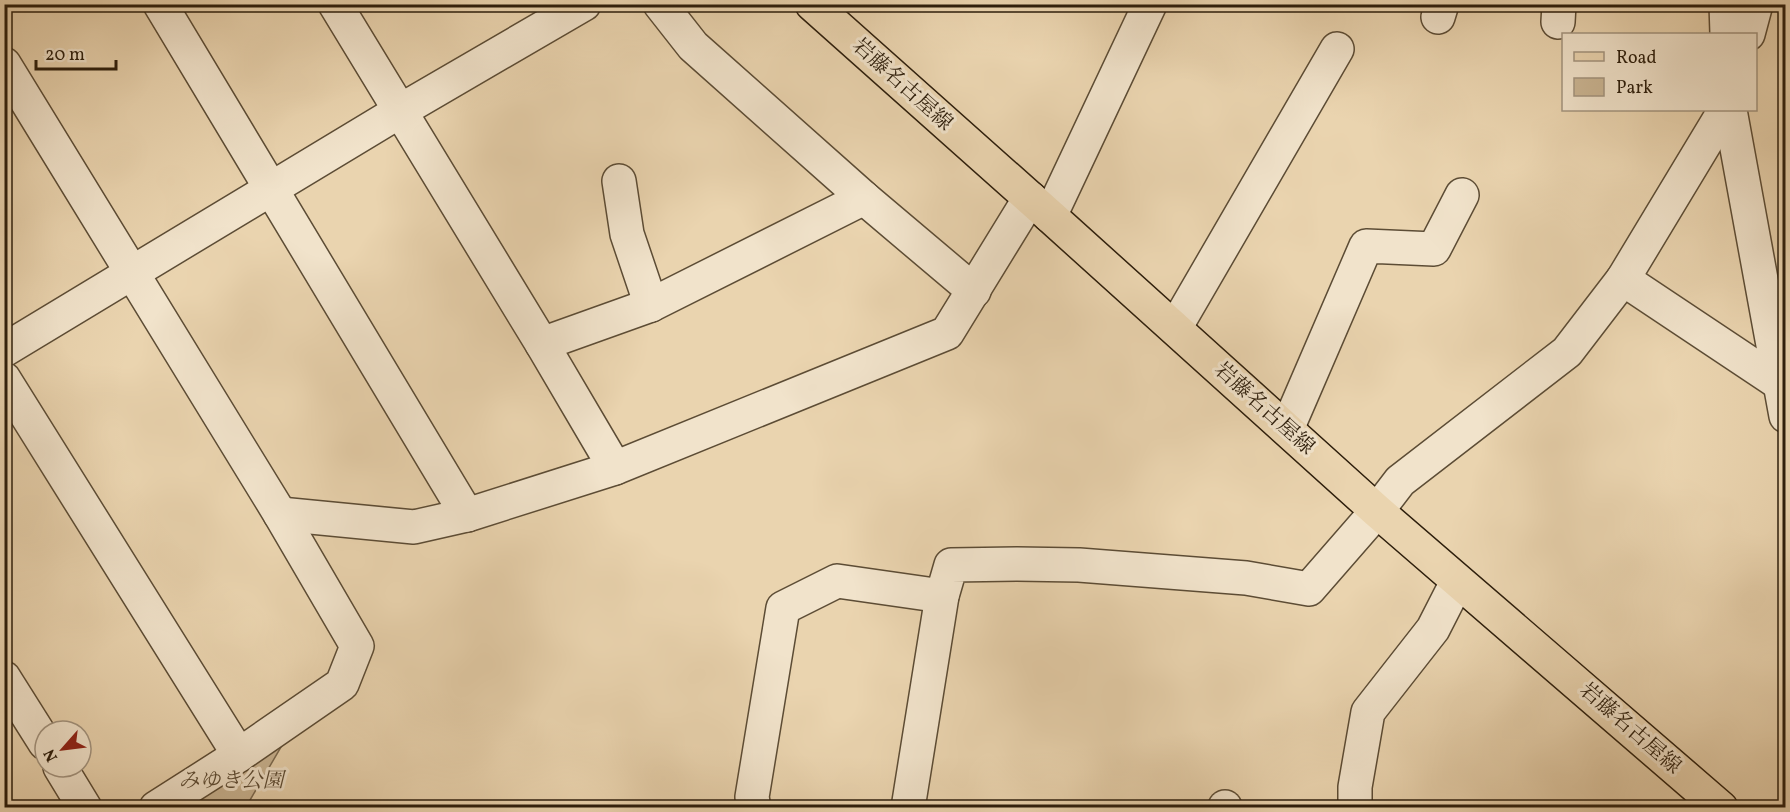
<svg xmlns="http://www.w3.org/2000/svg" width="1790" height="812" font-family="Vollkorn,'Noto Serif JP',serif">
	<rect width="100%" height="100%" fill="#ead4af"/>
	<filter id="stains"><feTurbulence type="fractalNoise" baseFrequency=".00333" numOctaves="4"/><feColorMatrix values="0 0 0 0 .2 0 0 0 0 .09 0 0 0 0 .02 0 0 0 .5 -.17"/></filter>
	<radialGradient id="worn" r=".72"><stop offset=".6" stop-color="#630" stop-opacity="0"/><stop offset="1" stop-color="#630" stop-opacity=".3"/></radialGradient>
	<path fill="#cab593" stroke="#7c6a50" stroke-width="1.5" d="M309 699 246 807H142Z"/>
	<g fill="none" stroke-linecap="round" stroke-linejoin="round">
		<defs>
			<g id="minor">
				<path d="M160 4 467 515"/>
				<path d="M335 4 542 344 615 468"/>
				<path d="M660 4 693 46 864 198 974 291"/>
				<path d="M1726 4 1727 34"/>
				<path d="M1438 17 1442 4"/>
				<path d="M1558 22 1559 4"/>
				<path d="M1748 34 1756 4"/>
				<path d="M4 64 280 514 357 646 342 684 239 755 156 808"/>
				<path d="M1730 110 1786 416"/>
				<path d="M619 181 627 234 651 305"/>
				<path d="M1050 216 1150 4"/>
				<path d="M1623 279 1779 383"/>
				<path d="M1175 328 1337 49"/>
				<path d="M542 344 651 305 864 198"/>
				<path d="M4 350 400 111 584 4"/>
				<path d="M4 379 239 755"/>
				<path d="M1287 429 1366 246 1434 249 1462 195"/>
				<path d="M280 514 414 527 467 515 615 468 947 333 1030 198"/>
				<path d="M4 678 45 743"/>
				<path d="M60 767 85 808"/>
				<path d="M754 808 752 797 783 608 837 581 942 596"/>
				<path d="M908 808 942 596 951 565 1017 564 1079 565 1246 578 1309 589 1377 511 1400 481 1567 352 1623 279 1725 110"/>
				<path d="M1225 808V807"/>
				<path d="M1355 808V787L1368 712 1433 629 1457 582"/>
			</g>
			<path id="major" d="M812 4 1050 216 1377 511 1721 808"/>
		</defs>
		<use href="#minor" stroke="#5c4c35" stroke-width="36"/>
		<use href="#major" stroke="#2d1e0c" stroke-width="36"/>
		<use href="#minor" stroke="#f1e3cb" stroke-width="33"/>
		<use href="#major" stroke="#ead4af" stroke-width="33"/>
	</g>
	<g text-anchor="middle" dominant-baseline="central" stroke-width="6" stroke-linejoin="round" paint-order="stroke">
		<g font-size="21" fill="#2d1e0c" stroke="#f1e3cb">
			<text transform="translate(902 85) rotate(42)">岩藤名古屋線</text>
			<text transform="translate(1264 409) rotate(42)">岩藤名古屋線</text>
			<text transform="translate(1630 729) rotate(41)">岩藤名古屋線</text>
		</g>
		<g font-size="21" font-style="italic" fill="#5c4b34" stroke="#f1e3cb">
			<text x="231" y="781">みゆき公園</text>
		</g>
	</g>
	<rect width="1790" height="812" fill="none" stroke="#ead4af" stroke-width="24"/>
	<rect x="6" y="6" width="1778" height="800" fill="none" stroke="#2d1e0c" stroke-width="3"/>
	<rect x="12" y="12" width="1766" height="788" fill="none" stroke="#2d1e0c" stroke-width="1.5"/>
	<rect x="1562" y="33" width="195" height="78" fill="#f1e3cb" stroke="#a3947f" stroke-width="1.5"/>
	<rect x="1574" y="52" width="30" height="9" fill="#ead4af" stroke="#a3947f" stroke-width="1.5"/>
	<text x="1616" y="63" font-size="18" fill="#2d1e0c">Road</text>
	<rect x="1574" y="78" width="30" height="18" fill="#cab593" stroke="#a3947f" stroke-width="1.5"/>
	<text x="1616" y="93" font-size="18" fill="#2d1e0c">Park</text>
	<g transform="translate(63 749) rotate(242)"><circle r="28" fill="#f1e3cb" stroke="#a3947f" stroke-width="1.5"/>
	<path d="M0-4.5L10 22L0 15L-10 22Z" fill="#8f2418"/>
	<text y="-9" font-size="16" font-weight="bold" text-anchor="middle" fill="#2d1e0c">N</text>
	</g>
	<path d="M36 60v9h80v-9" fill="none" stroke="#2d1e0c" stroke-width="3"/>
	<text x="45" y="60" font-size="18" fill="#2d1e0c" stroke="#f1e3cb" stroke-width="4.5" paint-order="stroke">20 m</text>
	<rect width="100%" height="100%" filter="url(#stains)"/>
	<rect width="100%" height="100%" fill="url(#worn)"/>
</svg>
